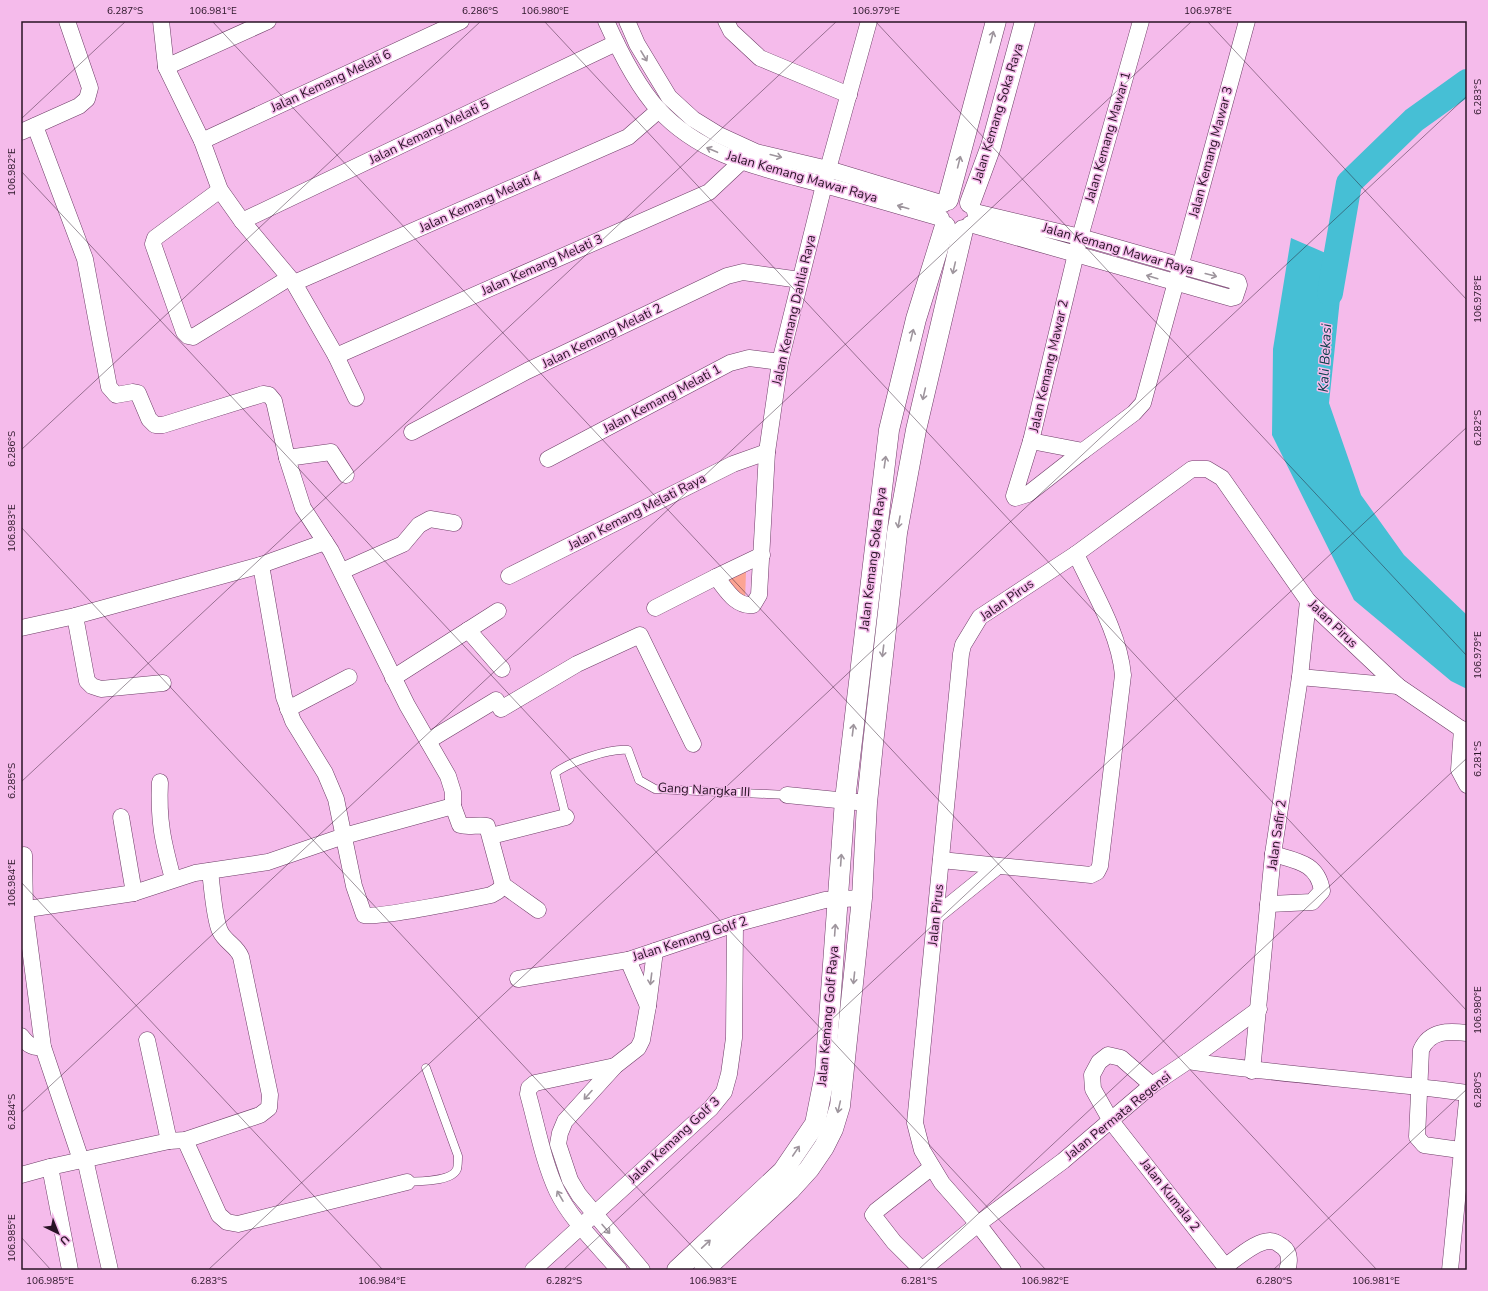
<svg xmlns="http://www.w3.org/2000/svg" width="1488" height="1291" font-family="'Nunito Sans',sans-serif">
	<rect width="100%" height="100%" fill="#f5bbeb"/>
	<path fill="#fca493" d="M746 571 745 601 727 579Z"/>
	<path fill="#46bfd5" d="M1291 238 1344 261 1329 403 1361 495 1404 555 1467 615V689L1451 681 1354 600 1272 435 1273 349Z"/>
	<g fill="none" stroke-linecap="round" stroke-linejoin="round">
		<path stroke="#46bfd5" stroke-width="26" d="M1330 293 1349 183 1414 120 1467 82"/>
		<defs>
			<g id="service">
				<path d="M566 817 555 773C569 762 610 748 628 750L639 780 655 789 787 795"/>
				<path d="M407 1182C419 1181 452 1182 457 1169 458 1165 458 1160 458 1156L426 1068"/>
			</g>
			<g id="minor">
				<path d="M161 21 166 67 202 141 220 190 242 221 294 283 336 356 356 398"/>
				<path d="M606 21C619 50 637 86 658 109 703 158 763 168 824 185 863 195 902 207 941 218"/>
				<path d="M627 21 637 44 669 97 693 119 719 135 756 152 828 169 944 204"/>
				<path d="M726 21 731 31 760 58 849 95"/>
				<path d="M1141 21 1080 237 1031 441 1083 451 1134 413 1143 403 1247 21"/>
				<path d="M166 67 268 21"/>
				<path d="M35 126 85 259 109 387 116 395 133 392 138 393 149 419 155 425H163L263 394 269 395 274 401 287 458 303 508 331 551 407 705 448 776 453 792V806L460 825C469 828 478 824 487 826L503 885 498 891 491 895C472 899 375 919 364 915L354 886 336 799 325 773 293 721 284 697 261 565"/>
				<path d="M21 132 79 106 87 99 90 88 67 21"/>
				<path d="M202 141 461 21"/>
				<path d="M220 190 155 238 153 244 184 332 188 336 193 337 289 278"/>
				<path d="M242 221 616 43"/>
				<path d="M970 224 1231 298 1235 297 1239 285 1238 282 1080 237 975 212"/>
				<path d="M294 283 628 137 659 110"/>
				<path d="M336 356 709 192 741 162"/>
				<path d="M412 432 527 371 727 276 743 272 800 280"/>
				<path d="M1031 441 1014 496 1015 498 1028 494 1083 451"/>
				<path d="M287 458 331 452 346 475"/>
				<path d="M548 459 730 363 749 358 780 362"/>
				<path d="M342 571 403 544 419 525 430 519 454 523"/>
				<path d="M509 576 733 464 767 452"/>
				<path d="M716 577C726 589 735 607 753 605L759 595 767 452 780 362 828 169 869 21"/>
				<path d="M655 608 716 577 762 555"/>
				<path d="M75 616 87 681 92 686 101 689 163 683"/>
				<path d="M21 628 75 616 261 565 325 542"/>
				<path d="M468 630 502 669"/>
				<path d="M1300 677 1398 686"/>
				<path d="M393 678 498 611"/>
				<path d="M288 709 349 677"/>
				<path d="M1462 729 1459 770 1467 785"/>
				<path d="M428 741 496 700 501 709 577 664 640 635 693 744"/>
				<path d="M160 782C158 821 163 842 173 879"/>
				<path d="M787 795 867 803"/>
				<path d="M121 817 134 893"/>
				<path d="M491 836 566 817"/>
				<path d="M24 855 25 910 43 1047 81 1160"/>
				<path d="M941 860 1091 875 1097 872 1100 866 1123 675C1119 632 1094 593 1076 554"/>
				<path d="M503 885 538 910"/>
				<path d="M1268 904 1312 902 1322 891C1318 863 1297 861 1273 854"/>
				<path d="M21 910 134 893 195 873 268 862 344 836 453 806"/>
				<path d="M936 916 998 866"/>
				<path d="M628 960 648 1006"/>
				<path d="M518 979 628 960 735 924 825 900 862 898"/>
				<path d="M1467 1033C1448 1031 1430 1030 1421 1050L1417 1137 1424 1145 1467 1151"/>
				<path d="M21 1036C28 1045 32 1048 43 1047"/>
				<path d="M147 1040 169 1141"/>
				<path d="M1188 1061C1281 1075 1374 1080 1467 1093"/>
				<path d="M615 1066 535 1083 529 1088 528 1094C537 1126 543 1161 557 1191 571 1220 598 1245 619 1270"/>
				<path d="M1252 1071 1273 854 1300 677 1308 601"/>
				<path d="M1152 1085 1121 1058 1108 1055 1099 1062 1092 1075 1093 1089 1111 1121 1228 1270"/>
				<path d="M185 1140 219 1215 227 1222 238 1224 407 1182"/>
				<path d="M85 1159 110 1270"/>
				<path d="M50 1167 70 1270"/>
				<path d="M21 1175 50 1167 169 1141 185 1140 260 1115 269 1108 270 1095 241 957C237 946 225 942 220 931 214 918 212 886 210 871"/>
				<path d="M1226 1266C1237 1258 1261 1236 1275 1242 1278 1243 1281 1246 1283 1247 1290 1252 1290 1263 1287 1270"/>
				<path d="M533 1270 711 1108 724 1092 729 1074 734 1038 735 924"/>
				<path d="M642 1270 579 1195 570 1180 558 1144 560 1133 565 1121 615 1066 638 1048 642 1040 648 1006 655 951"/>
				<path d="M922 1270 978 1224 1063 1161 1152 1085 1188 1061 1259 1009"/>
				<path d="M922 1270 894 1242 873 1215 876 1211 932 1167"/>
				<path d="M1013 1270 978 1224 942 1183 922 1150 915 1123 961 654 963 645 980 617 1076 554 1192 469H1207L1222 478 1308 601 1398 686 1467 733"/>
				<path d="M1450 1270 1467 1101"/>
			</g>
			<g id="tertiary">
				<path d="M948 200 996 21"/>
				<path d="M970 203 991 146 1025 21"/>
				<path d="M677 1270 783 1171 815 1124 825 1074 845 800 889 430 916 319 945 226"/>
				<path d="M704 1270 790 1190 809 1169 824 1147 833 1129 840 1106 862 898 867 803 873 744 897 533 916 430 963 230"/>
			</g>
		</defs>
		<use href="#service" stroke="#6e3d67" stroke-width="9"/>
		<use href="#minor" stroke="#6e3d67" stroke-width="17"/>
		<use href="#tertiary" stroke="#6e3d67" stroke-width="21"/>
		<use href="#service" stroke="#fff" stroke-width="8"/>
		<use href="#minor" stroke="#fff" stroke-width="16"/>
		<use href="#tertiary" stroke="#fff" stroke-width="20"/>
	</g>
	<defs><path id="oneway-shaft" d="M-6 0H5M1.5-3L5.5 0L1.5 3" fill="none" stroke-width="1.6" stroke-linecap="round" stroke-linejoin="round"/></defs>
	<g stroke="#9e959d">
		<use href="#oneway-shaft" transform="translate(992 37) rotate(-75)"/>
		<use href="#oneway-shaft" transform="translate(644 56) rotate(59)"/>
		<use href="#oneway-shaft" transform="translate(712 150) rotate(-157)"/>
		<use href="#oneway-shaft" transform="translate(776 156) rotate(14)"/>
		<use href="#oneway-shaft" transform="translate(959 162) rotate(-76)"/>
		<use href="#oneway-shaft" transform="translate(903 207) rotate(-164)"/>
		<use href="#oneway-shaft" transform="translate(954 268) rotate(103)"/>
		<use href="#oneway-shaft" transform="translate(1211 275) rotate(15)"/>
		<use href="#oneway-shaft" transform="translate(1152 277) rotate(-163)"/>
		<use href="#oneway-shaft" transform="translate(912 335) rotate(-76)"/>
		<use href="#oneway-shaft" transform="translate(924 394) rotate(103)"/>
		<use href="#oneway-shaft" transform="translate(885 462) rotate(-82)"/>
		<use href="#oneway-shaft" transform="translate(899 522) rotate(100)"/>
		<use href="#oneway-shaft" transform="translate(883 651) rotate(97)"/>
		<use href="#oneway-shaft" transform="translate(853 730) rotate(-83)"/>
		<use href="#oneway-shaft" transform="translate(841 860) rotate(-86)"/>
		<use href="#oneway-shaft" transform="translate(835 930) rotate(-86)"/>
		<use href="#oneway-shaft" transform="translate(854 978) rotate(96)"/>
		<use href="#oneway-shaft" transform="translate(651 979) rotate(97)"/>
		<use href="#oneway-shaft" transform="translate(588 1095) rotate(132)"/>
		<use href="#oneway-shaft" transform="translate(839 1107) rotate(103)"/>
		<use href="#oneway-shaft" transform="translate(796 1151) rotate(-56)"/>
		<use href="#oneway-shaft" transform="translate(560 1196) rotate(-120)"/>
		<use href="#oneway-shaft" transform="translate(606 1229) rotate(49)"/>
		<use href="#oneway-shaft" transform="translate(706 1244) rotate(-43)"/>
	</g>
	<path fill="none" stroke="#281325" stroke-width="1" stroke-opacity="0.45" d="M212 21 1377 1270M544 21 1467 1011M875 21 1467 656M1207 21 1467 300M21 119 126 21M21 171 1046 1270M21 450 481 21M21 527 714 1270M21 782 837 21M21 882 383 1270M21 1113 1192 21M21 1237 51 1270M208 1270 1467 96M563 1270 1467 427M918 1270 1467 758M1273 1270 1467 1089"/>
	<g text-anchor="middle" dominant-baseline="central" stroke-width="3" stroke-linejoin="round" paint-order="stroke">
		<g font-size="13" fill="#281325" stroke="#f5bbeb">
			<text transform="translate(331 81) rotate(-25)">Jalan Kemang Melati 6</text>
			<text transform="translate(998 113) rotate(-73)">Jalan Kemang Soka Raya</text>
			<text transform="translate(429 132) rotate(-26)">Jalan Kemang Melati 5</text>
			<text transform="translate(1108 137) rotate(-74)">Jalan Kemang Mawar 1</text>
			<text transform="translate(1211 152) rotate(-75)">Jalan Kemang Mawar 3</text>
			<text transform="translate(802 177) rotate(16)">Jalan Kemang Mawar Raya</text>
			<text transform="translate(480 202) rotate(-24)">Jalan Kemang Melati 4</text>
			<text transform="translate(1118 249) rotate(16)">Jalan Kemang Mawar Raya</text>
			<text transform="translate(542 265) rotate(-24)">Jalan Kemang Melati 3</text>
			<text transform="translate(794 310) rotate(-77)">Jalan Kemang Dahlia Raya</text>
			<text transform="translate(602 336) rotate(-26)">Jalan Kemang Melati 2</text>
			<text transform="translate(1049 366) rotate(-77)">Jalan Kemang Mawar 2</text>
			<text transform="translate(662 399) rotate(-28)">Jalan Kemang Melati 1</text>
			<text transform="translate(637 512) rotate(-27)">Jalan Kemang Melati Raya</text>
			<text transform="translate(873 559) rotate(-83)">Jalan Kemang Soka Raya</text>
			<text transform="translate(1007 600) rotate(-35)">Jalan Pirus</text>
			<text transform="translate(1333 624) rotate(44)">Jalan Pirus</text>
			<text transform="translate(704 790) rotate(3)">Gang Nangka III</text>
			<text transform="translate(1277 835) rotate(-82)">Jalan Safir 2</text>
			<text transform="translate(936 915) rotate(-84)">Jalan Pirus</text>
			<text transform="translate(690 939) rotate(-18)">Jalan Kemang Golf 2</text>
			<text transform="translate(828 1016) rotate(-85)">Jalan Kemang Golf Raya</text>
			<text transform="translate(1118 1116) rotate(-39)">Jalan Permata Regensi</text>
			<text transform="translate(674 1140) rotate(-43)">Jalan Kemang Golf 3</text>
			<text transform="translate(1170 1195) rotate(52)">Jalan Kumala 2</text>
		</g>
		<g font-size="14" font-style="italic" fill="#09404a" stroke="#f5bbeb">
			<text transform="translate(1325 358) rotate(-87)">Kali Bekasi</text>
		</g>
	</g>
	<rect width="1488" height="1291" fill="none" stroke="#f5bbeb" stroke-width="44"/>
	<g transform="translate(58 1233) rotate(137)" stroke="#f5bbeb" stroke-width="3" paint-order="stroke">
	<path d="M0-3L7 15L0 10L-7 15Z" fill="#281325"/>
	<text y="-6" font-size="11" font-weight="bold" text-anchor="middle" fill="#281325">U</text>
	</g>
	<rect x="22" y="22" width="1444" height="1247" fill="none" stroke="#281325" stroke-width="1.5"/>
	<g font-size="10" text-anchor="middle" fill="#281325">
		<text x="125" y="14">6.287°S</text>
		<text x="213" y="14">106.981°E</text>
		<text x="480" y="14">6.286°S</text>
		<text x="545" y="14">106.980°E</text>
		<text x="876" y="14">106.979°E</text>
		<text x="1208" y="14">106.978°E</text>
		<text transform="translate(1477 97) rotate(-90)" y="4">6.283°S</text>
		<text transform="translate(11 172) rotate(-90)" y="4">106.982°E</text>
		<text transform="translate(1477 299) rotate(-90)" y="4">106.978°E</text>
		<text transform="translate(1477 428) rotate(-90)" y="4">6.282°S</text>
		<text transform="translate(11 449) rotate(-90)" y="4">6.286°S</text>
		<text transform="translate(11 528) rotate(-90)" y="4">106.983°E</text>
		<text transform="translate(1477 655) rotate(-90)" y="4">106.979°E</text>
		<text transform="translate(1477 759) rotate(-90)" y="4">6.281°S</text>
		<text transform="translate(11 781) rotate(-90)" y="4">6.285°S</text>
		<text transform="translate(11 883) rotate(-90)" y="4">106.984°E</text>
		<text transform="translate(1477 1010) rotate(-90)" y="4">106.980°E</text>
		<text transform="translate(1477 1090) rotate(-90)" y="4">6.280°S</text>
		<text transform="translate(11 1112) rotate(-90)" y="4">6.284°S</text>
		<text transform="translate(11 1238) rotate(-90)" y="4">106.985°E</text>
		<text x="50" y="1284">106.985°E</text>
		<text x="209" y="1284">6.283°S</text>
		<text x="382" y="1284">106.984°E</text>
		<text x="564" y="1284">6.282°S</text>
		<text x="713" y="1284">106.983°E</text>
		<text x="919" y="1284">6.281°S</text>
		<text x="1045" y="1284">106.982°E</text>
		<text x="1274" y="1284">6.280°S</text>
		<text x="1376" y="1284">106.981°E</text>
	</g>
</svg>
